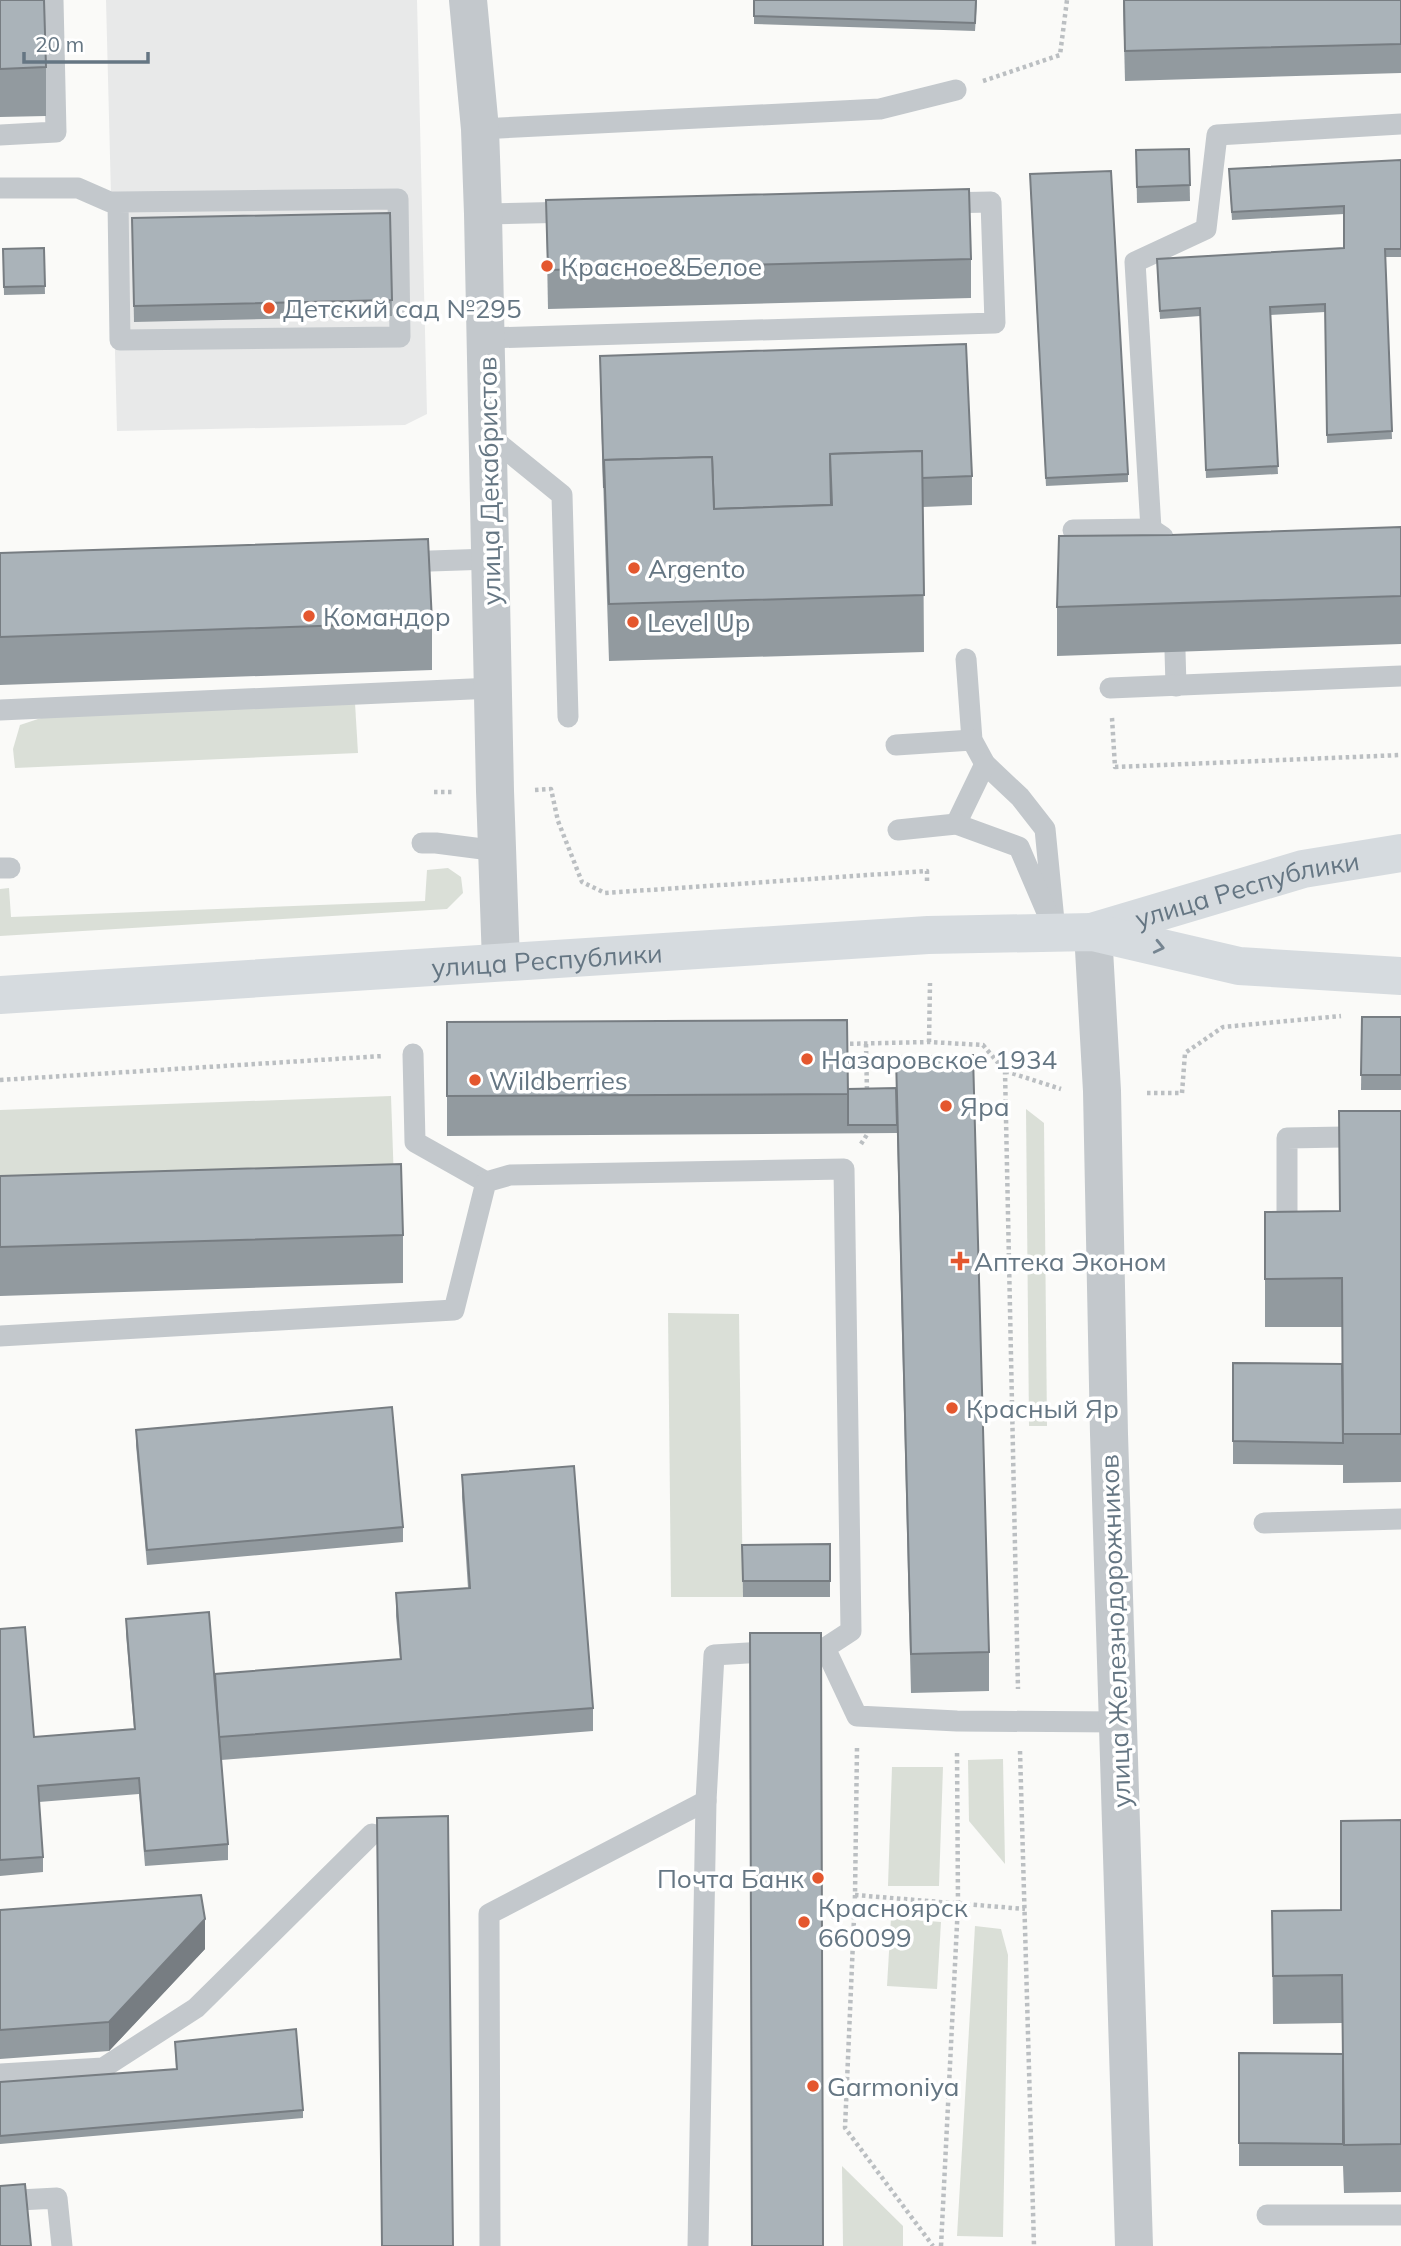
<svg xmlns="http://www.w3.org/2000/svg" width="1401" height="2246" font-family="Mulish,sans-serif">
	<rect width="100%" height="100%" fill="#fafaf8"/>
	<path fill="#e8e9e9" d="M106 0H417L427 414 405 425 117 431Z"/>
	<g fill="#dadfd7">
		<path d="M355 703 358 753 15 768 13 749 20 725 56 713Z"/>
		<path d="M448 868 461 877 463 893 447 909 0 936V889L9 888 11 917 425 901 427 870Z"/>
		<path d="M391 1096 394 1182 0 1197V1110Z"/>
		<path d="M1026 1109 1044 1123 1047 1426H1029Z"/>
		<path d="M668 1313 739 1314 743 1597H671Z"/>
		<path d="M1003 1759 1005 1864 969 1821 968 1760Z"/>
		<path d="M892 1767H943L939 1886H888Z"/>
		<path d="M891 1918 941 1922 937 1989 887 1986Z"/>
		<path d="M975 1926 1001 1929 1008 1955 1003 2237 957 2236Z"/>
		<path d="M842 2166 903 2226V2246H843Z"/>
	</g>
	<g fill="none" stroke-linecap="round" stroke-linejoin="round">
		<g stroke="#bbbfc2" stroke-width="4.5" stroke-dasharray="3.5 3.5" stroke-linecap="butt">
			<path d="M983 81 1060 55 1067 0"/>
			<path d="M1112 718 1115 767 1401 755"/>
			<path d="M535 790 551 789 558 821 582 882 605 893 927 871V884"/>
			<path d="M434 792H454"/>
			<path d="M929 1042 930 983"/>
			<path d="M843 1044 929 1042 983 1045 1005 1071 1061 1089"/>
			<path d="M866 1044 867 1092"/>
			<path d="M1005 1071 1018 1689"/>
			<path d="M0 1080 383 1056"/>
			<path d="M1147 1093H1182L1185 1053 1223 1027 1341 1016"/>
			<path d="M861 1144 868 1133"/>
			<path d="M857 1748 855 1895 845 2128 933 2246"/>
			<path d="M1020 1751 1034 2246"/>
			<path d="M855 1895 1025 1909"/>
			<path d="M941 2246 958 1904 957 1750"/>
		</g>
		<g stroke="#c3c8cc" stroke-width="21">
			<path d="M480 129 880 109 956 90"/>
			<path d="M0 135 56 132 53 0"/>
			<path d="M0 188H78L110 202H118L398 199 400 337 120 340 118 202"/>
			<path d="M483 214 575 212"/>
			<path d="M487 338 995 323 991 202 943 203"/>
			<path d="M488 435 562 495 568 717"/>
			<path d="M1151 529 1135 262 1206 229 1217 135 1401 124"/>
			<path d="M1073 530 1151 529 1163 537"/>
			<path d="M401 562 490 559"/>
			<path d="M1175 651 1176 686"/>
			<path d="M966 659 972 740 985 764 1020 797 1045 829 1055 931"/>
			<path d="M1110 688 1401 676"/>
			<path d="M0 710 493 688"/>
			<path d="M896 745 972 740"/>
			<path d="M956 824 985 764"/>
			<path d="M898 830 956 824 1019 847 1046 910"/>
			<path d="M422 843H436L498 851"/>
			<path d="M0 868H10"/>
			<path d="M413 1054 415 1142 486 1182"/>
			<path d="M1287 1211V1138L1401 1136"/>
			<path d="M0 1336 454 1310 486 1182 510 1175 844 1169 851 1631 825 1648 857 1716 957 1721 1119 1722"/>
			<path d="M1264 1523 1401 1519"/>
			<path d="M0 2074 103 2068 196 2008 372 1834"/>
			<path d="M0 2201 57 2198 62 2246"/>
			<path d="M1267 2215H1401"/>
			<path d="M490 2246 489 1914 706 1801"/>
			<path d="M698 2246 706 1801 714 1655 779 1651"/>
		</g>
		<g stroke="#c3c8cc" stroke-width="38">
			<path d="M468 0 480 129 483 214 495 791 501 962"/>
			<path d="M1093 932 1102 1091 1109 1434 1134 2246"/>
		</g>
		<g stroke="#d6dbdf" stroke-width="38">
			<path id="s1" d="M1095 931 1303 869 1401 853"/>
			<path id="s2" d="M0 995 928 935 1093 932 1239 966 1401 976"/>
		</g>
	</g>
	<g fill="#929a9f">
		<path d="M0 0 46 67V116L0 117Z"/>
		<path d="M754 0H977L975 31 754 24Z"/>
		<path d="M1123 0H1401V73L1125 81Z"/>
		<path d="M1189 149 1190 201 1137 203 1136 150Z"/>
		<path d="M1401 160V257H1385L1392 439 1327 443 1325 312 1270 315 1278 474 1206 478 1200 316 1160 319 1157 267 1344 248V214L1232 220 1229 177Z"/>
		<path d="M1030 182 1128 474V482L1046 486Z"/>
		<path d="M546 200 971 259V298L548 309Z"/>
		<path d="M390 213 392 316 134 322 132 218Z"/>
		<path d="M44 248 45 294 4 295 3 249Z"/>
		<path d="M600 356 972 476V505L923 507 924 652 609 661 600 385Z"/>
		<path d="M1401 527V644L1057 656V607L1172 535Z"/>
		<path d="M0 553 432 622V670L0 685Z"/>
		<path d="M1362 1017H1401V1090H1361Z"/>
		<path d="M447 1022 848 1089 896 1088V1057L989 1652V1691L911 1693 897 1133 447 1136Z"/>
		<path d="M1401 1111V1482L1343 1483V1464V1465L1233 1464V1363L1342 1364V1327H1265V1212L1340 1211Z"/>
		<path d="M0 1176 403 1235V1283L0 1296Z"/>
		<path d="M136 1430 403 1527V1542L147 1565 136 1445Z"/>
		<path d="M462 1475 593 1708V1731L221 1760 228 1844V1860L145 1866 139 1794 39 1802 43 1857V1872L0 1876V1629L34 1737 134 1729 126 1634V1619L215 1686 400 1659 396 1616V1593L468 1588 462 1497Z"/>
		<path d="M830 1544V1597H743L742 1545Z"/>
		<path d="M1401 1820V2192L1344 2193 1343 2166H1239V2053L1343 2054 1342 2023 1273 2024 1272 1911 1341 1910Z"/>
		<path d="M0 1910 205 1949 109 2051 0 2059Z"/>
		<path d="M175 2042 303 2110V2118L0 2144V2082L176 2069Z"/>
	</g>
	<path fill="#777d82" d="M205 1919V1949L109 2051V2022Z"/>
	<g fill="#aab3b9" stroke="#777d82" stroke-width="2">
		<path d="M0 0H44L46 67 0 69Z"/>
		<path d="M754 0H976L975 23 754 16Z"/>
		<path d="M1124 0H1401V44L1125 51Z"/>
		<path d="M1189 149 1190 185 1137 187 1136 150Z"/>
		<path d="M1401 160V249H1385L1392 431 1327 435 1325 304 1270 307 1278 466 1206 470 1200 308 1160 311 1157 259 1344 248V206L1232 212 1229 169Z"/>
		<path d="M1111 171 1128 474 1046 478 1030 174Z"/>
		<path d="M969 189 971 259 548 270 546 200Z"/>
		<path d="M390 213 392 300 134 306 132 218Z"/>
		<path d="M44 248 45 286 4 287 3 249Z"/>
		<path d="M966 344 972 476 922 478V451L830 454 831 505 714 509 712 457 604 460V488L600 356Z"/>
		<path d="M922 451 924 595 609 604 604 460 712 457 714 509 832 505 830 454Z"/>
		<path d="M1401 527V596L1057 607 1059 536 1172 535Z"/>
		<path d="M428 539 432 622 0 637V553Z"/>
		<path d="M1362 1017H1401V1075H1361Z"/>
		<path d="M847 1020 848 1094 447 1096V1022Z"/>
		<path d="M973 1055 989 1652 911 1654 896 1057Z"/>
		<path d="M896 1088 897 1125H848V1089Z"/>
		<path d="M1339 1111H1401V1434H1343L1342 1278 1265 1279V1212L1340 1211Z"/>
		<path d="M401 1164 403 1235 0 1247V1176Z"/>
		<path d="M1233 1363 1342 1364 1343 1443 1233 1441Z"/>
		<path d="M392 1407 403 1527 147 1550 136 1430Z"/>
		<path d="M574 1466 593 1708 219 1737 215 1674 401 1659 396 1593 470 1588 462 1475Z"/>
		<path d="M830 1544V1581H743L742 1545Z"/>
		<path d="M209 1612 228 1844 145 1851 139 1778 38 1786 43 1857 0 1860V1629L25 1627 34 1737 135 1729 126 1619Z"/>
		<path d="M750 1633H821L823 2246H752Z"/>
		<path d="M448 1816 453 2246H382L377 1818Z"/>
		<path d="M1401 1820V2144L1344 2145 1342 1975 1273 1976 1272 1911 1341 1910V1821Z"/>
		<path d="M201 1895 205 1919 109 2022 0 2030V1910Z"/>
		<path d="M296 2029 303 2110 0 2136V2082L177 2069 175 2042Z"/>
		<path d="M1239 2053 1343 2054V2144L1239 2143Z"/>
		<path d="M25 2184 31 2246H0V2186Z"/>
	</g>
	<defs><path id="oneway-chevron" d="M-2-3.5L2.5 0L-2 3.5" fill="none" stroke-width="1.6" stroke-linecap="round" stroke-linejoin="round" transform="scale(1.75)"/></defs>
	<use stroke="#768591" href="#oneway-chevron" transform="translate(1159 947) rotate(13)"/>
	<g fill="#e4572e" stroke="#fff" stroke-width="2.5">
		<circle cx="547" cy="266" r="7"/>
		<circle cx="269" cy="308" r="7"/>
		<circle cx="634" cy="568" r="7"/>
		<circle cx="309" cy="616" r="7"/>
		<circle cx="633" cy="622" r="7"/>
		<circle cx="807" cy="1059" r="7"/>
		<circle cx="475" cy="1080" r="7"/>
		<circle cx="946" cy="1106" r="7"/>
		<path d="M956.5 1250.5h7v7h7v7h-7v7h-7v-7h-7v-7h7z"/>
		<circle cx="952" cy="1408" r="7"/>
		<circle cx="818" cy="1878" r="7"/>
		<circle cx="804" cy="1922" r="7"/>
		<circle cx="813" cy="2086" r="7"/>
	</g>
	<g text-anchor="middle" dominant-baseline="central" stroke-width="7" stroke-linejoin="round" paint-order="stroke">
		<g font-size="26" fill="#657683" stroke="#fff" text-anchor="start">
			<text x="561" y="266">Красное&amp;Белое</text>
			<text x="283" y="308">Детский сад №295</text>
			<text x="648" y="568">Argento</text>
			<text x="323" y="616">Командор</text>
			<text x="647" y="622">Level Up</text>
			<text x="821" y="1059">Назаровское 1934</text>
			<text x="489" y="1080">Wildberries</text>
			<text x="960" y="1106">Яра</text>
			<text x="974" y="1261">Аптека Эконом</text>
			<text x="966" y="1408">Красный Яр</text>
			<text x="804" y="1878" text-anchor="end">Почта Банк</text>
			<text x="818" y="1907">Красноярск<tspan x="818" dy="30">660099</tspan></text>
			<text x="827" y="2086">Garmoniya</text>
		</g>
		<g font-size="26" fill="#657683" stroke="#fff">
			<text transform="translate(489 481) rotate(-91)">улица Декабристов</text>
			<text stroke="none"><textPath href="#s1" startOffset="158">улица Республики</textPath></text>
			<text stroke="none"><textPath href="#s2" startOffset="548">улица Республики</textPath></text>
			<text transform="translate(1115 1631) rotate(-92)">улица Железнодорожников</text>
		</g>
	</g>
	<path d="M24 52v10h124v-10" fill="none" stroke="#657683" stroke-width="3.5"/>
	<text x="35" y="52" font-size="21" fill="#657683" stroke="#ffffff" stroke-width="5" paint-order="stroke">20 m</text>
</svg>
